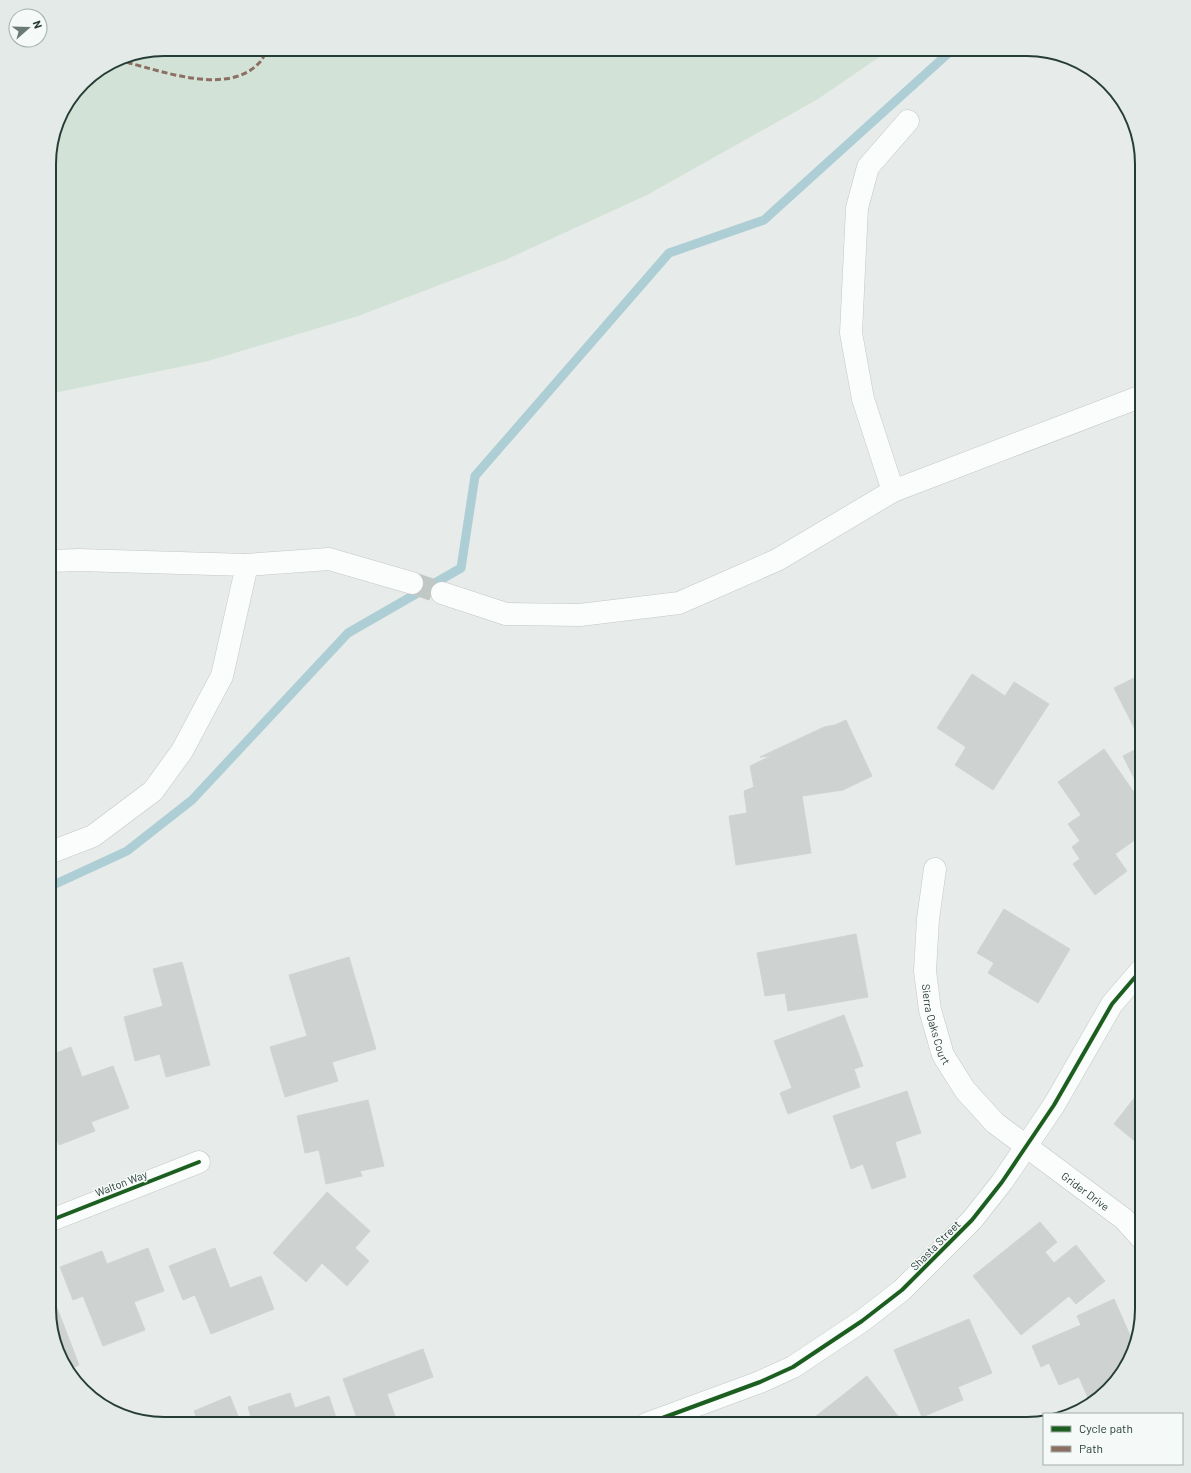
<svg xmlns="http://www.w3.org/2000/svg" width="1191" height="1473" font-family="Barlow,sans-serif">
	<rect width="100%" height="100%" fill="#e7ebe9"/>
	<path fill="#d2e2d7" d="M164 49H891L818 99 647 195 505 260 358 316 208 361 49 394V156L61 113 88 78 120 58Z"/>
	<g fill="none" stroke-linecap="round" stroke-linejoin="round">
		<path stroke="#adced4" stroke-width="9" d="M49 887 127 851 192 800 348 633 461 568 475 476 669 253 764 220 953 49"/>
	</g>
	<g fill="#ced2d0" stroke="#d0d4d2">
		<path d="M972 674 1005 696 1014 682 1049 704 993 790 955 765 966 747 937 728Z"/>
		<path d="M1142 674V743L1114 688Z"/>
		<path d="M846 720 872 776 843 790 802 796 811 853 736 865 729 816 747 813 744 791 754 787 750 766 771 756 760 757 824 727 835 725Z"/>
		<path d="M1142 746V787L1139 788 1123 756Z"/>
		<path d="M1104 749 1142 804V835L1115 854 1127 871 1095 895 1073 864 1080 859 1072 847 1080 841 1068 824 1081 815 1058 782Z"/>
		<path d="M1004 909 1070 949 1038 1003 988 973 994 963 977 953Z"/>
		<path d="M856 934 868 997 788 1011 785 993 765 996 757 953Z"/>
		<path d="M349 957 376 1049 332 1062 338 1081 285 1097 270 1047 307 1036 289 975Z"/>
		<path d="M182 962 210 1065 166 1077 160 1054 135 1061 124 1017 163 1006 153 969Z"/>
		<path d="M844 1015 863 1066 854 1069 860 1087 788 1114 780 1093 792 1088 774 1041Z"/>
		<path d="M71 1047 82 1077 113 1066 129 1108 91 1122 95 1131 59 1145 49 1118V1056Z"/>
		<path d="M1142 1088V1147L1114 1124Z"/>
		<path d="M907 1091 921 1133 895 1142 906 1177 872 1189 863 1164 851 1169 833 1116Z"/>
		<path d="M368 1100 384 1166 360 1171 362 1176 326 1184 319 1150 305 1153 297 1116Z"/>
		<path d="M327 1192 370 1231 355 1248 369 1261 347 1286 322 1263 306 1282 273 1253Z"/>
		<path d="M1040 1222 1057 1242 1045 1252 1054 1263 1076 1245 1105 1281 1076 1304 1069 1296 1021 1335 973 1276Z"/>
		<path d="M148 1248 164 1291 134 1302 145 1330 103 1346 83 1296 73 1300 60 1267 102 1251 107 1264Z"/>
		<path d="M215 1248 230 1288 261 1276 274 1309 211 1334 195 1295 183 1300 169 1266Z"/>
		<path d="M49 1287 79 1365 68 1370 49 1309Z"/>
		<path d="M1114 1299 1133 1342 1127 1345 1130 1352 1127 1366 1091 1405 1079 1377 1059 1385 1049 1363 1041 1367 1032 1346 1081 1325 1077 1316Z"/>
		<path d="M969 1319 992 1373 958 1387 963 1400 922 1417 894 1350Z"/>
		<path d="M423 1349 433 1377 387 1394 398 1424H359L343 1379Z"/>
		<path d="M867 1376 904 1424H806Z"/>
		<path d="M290 1393 295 1408 329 1396 338 1424H253L248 1407Z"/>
		<path d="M230 1396 241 1424H199L194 1411Z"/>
	</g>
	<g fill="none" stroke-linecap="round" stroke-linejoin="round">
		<path stroke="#c0c8c5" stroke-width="22" stroke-dasharray="22 11" stroke-linecap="butt" d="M412 583 442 593"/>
		<defs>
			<g id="minor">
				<path d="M893 491 863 399 851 333 857 208 868 167 908 121"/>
				<path d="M245 565 329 559 412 583"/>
				<path d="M442 593 506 614 580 615 679 603 777 560 893 491 1142 396"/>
				<path d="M49 853 93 836 153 791 182 751 222 676 247 565 79 560 49 561"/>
				<path id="s1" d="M935 869 928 919 925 971 930 1010 943 1055 965 1090 995 1123 1124 1219 1142 1239"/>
				<path d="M49 1221 199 1162"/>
				<path d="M646 1424 760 1382 793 1367 862 1321 902 1290 972 1220 1002 1182 1054 1105 1112 1004 1142 969"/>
			</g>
		</defs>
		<use href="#minor" stroke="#c4c8c6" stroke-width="23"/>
		<use href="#minor" stroke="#fbfcfc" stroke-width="22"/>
		<path stroke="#8d6e63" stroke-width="3" stroke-dasharray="6 3" stroke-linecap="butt" d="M119 58 129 63C165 72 230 96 260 62 263 59 265 53 268 49"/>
		<defs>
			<g id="cycleway">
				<path d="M49 1221 199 1162"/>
				<path d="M646 1424 760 1382 793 1367 862 1321 902 1290 972 1220 1002 1182 1054 1105 1112 1004 1142 969"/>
			</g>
		</defs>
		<use href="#cycleway" stroke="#f5f9f7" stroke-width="6"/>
		<use href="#cycleway" stroke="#1b5e20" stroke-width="4"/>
	</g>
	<g text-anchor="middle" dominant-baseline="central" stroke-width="3" stroke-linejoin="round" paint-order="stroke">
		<g font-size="11" fill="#263d37" stroke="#f5f9f7">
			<text stroke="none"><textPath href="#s1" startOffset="157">Sierra Oaks Court</textPath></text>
			<text transform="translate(121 1183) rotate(-21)">Walton Way</text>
			<text stroke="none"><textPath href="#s1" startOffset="388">Grider Drive</textPath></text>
			<text transform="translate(935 1245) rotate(-45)">Shasta Street</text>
		</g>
	</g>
	<path d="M0 0H1191V1473H0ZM164 56H1027A108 108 0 0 1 1135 164V1309A108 108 0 0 1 1027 1417H164A108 108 0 0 1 56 1309V164A108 108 0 0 1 164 56Z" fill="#e4eae8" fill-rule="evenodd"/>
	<path fill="none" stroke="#263d37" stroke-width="2" d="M164 56H1027A108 108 0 0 1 1135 164V1309A108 108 0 0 1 1027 1417H164A108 108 0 0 1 56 1309V164A108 108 0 0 1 164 56Z"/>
	<rect x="1043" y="1413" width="140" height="52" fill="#f5f9f7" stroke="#a2aeaa"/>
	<rect x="1051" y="1426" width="20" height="6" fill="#1b5e20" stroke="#a2aeaa"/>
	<text x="1079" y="1433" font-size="12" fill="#263d37">Cycle path</text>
	<rect x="1051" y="1446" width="20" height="6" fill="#8d6e63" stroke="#a2aeaa"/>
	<text x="1079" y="1453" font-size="12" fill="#263d37">Path</text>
	<g transform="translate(28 28) rotate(70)"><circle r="19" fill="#f5f9f7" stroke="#a2aeaa"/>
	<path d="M0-3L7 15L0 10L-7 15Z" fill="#6a7a75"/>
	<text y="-6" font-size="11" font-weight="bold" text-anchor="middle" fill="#263d37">N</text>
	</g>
</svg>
